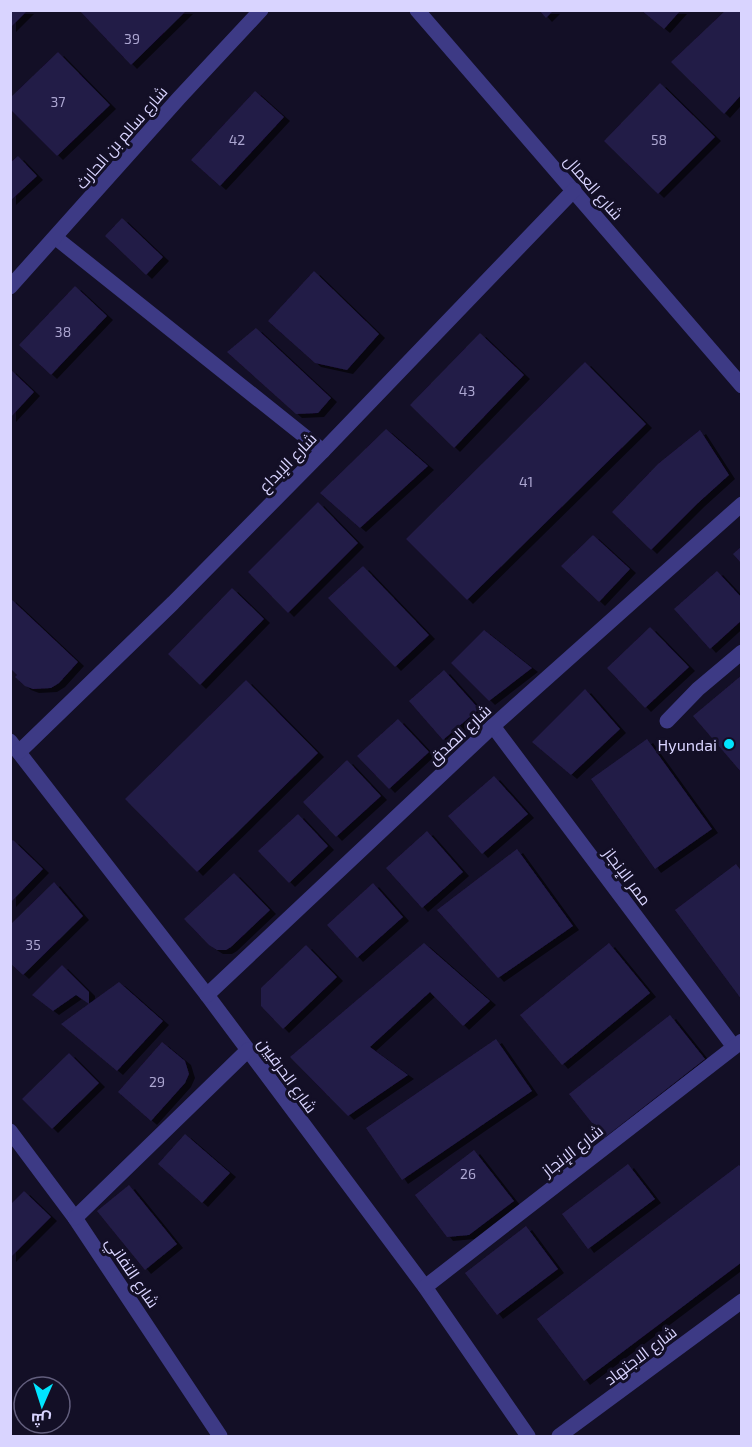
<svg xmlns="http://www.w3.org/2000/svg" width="752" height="1447" font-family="'Exo 2',Cairo,sans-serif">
	<defs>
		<filter id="shadow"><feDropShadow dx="6" dy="4" stdDeviation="0" flood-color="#0009"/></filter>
	</defs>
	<rect width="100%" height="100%" fill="#130f26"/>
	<g fill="#241b47" filter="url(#shadow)">
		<path d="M10 10H28L10 28Z"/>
		<path d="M79 10H187L131 65Z"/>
		<path d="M539 10H554L546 18Z"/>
		<path d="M641 10H681L664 29Z"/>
		<path d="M726 10H742V94L724 114 671 62Z"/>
		<path d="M58 52 110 105 57 156 10 109V98Z"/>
		<path d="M660 83 715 137 658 194 604 141Z"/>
		<path d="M255 91 284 117 220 186 191 160Z"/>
		<path d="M18 156 37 176 10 201V163Z"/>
		<path d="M122 218 163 257 146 275 105 236Z"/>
		<path d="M314 271 379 334 347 370 315 363 268 321Z"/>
		<path d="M75 286 107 316 51 375 19 345Z"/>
		<path d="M256 328 331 398 318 413 296 414 227 352Z"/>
		<path d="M480 333 524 375 454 448 410 405Z"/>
		<path d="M585 362 646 424 467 600 406 539Z"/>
		<path d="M10 369 34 392 10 418Z"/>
		<path d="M386 429 428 466 360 528 320 493Z"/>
		<path d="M700 430 729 475 698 503 651 550 612 512 658 464Z"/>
		<path d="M318 502 358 543 288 613 248 572Z"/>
		<path d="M593 535 630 569 599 602 561 566Z"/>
		<path d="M742 546V564L733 554Z"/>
		<path d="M363 566 429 635 395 667 328 598Z"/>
		<path d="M717 571 742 598V620L710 649 674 609Z"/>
		<path d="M232 588 264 619 200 685 168 654Z"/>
		<path d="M10 598 78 662 59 683 51 688 33 689 25 686 15 677 17 675 10 668Z"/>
		<path d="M650 627 689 667 645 708 607 668Z"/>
		<path d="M484 630 532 668 489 701 451 663Z"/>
		<path d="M444 670 479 709 443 740 409 701Z"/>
		<path d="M742 675V773L693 716Z"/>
		<path d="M246 680 318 753 197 872 125 799Z"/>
		<path d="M585 689 620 729 571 775 532 742Z"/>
		<path d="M398 719 429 752 389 789 357 756Z"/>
		<path d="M647 739 712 829 655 869 591 779Z"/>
		<path d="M347 760 381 796 336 837 303 802Z"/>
		<path d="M494 776 528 814 482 854 448 816Z"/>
		<path d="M298 814 328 846 289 883 258 851Z"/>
		<path d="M427 831 463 872 422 908 386 868Z"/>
		<path d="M13 840 43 869 10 903V842Z"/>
		<path d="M517 849 573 926 498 978 437 910Z"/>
		<path d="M736 864 742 872V1000L675 910Z"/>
		<path d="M234 873 270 910 231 947 226 950H217L209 945 184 919Z"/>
		<path d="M54 882 83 916 23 975 10 963V925Z"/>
		<path d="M373 883 403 917 357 958 327 925Z"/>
		<path d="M424 943 490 1001 463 1026 430 992 370 1047 408 1075 348 1116 290 1057Z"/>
		<path d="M609 943 650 993 562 1065 520 1015Z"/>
		<path d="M306 945 337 977 283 1029 261 1006V988Z"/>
		<path d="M62 965 89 992V1004L76 995 53 1011 32 995Z"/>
		<path d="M119 982 163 1021 117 1071 61 1024Z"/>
		<path d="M670 1015 705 1059 604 1138 569 1094Z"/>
		<path d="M496 1039 532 1091 402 1180 366 1128Z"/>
		<path d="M162 1042 185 1061 189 1074 185 1083 151 1121 118 1092Z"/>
		<path d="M69 1053 99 1083 52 1129 22 1099Z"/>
		<path d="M185 1134 230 1173 202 1203 158 1164Z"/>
		<path d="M474 1150 514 1201 469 1235 447 1237 415 1195Z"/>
		<path d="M628 1164 655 1199 588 1249 562 1214Z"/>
		<path d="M739 1165 742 1168V1262L584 1381 537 1319Z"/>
		<path d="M129 1185 177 1244 145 1270 97 1211Z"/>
		<path d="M24 1191 51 1217 10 1258V1205Z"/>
		<path d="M526 1226 558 1269 497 1315 465 1273Z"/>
	</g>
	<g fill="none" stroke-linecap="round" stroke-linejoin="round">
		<g stroke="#3d3a85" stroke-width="15">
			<path d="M417 10 742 386"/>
			<path d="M56 238 323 451"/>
			<path d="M10 287 179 98 261 10"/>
			<path d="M667 721 698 689 742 652"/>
			<path d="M493 726 734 1047"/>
			<path d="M10 741 207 995 425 1287 528 1436"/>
			<path d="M19 752 173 603 323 451 574 190"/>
			<path d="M207 995 493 726 742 504"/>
			<path d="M10 1131 75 1218 220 1436"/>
			<path d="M75 1218 248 1050"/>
			<path d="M425 1287 742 1041"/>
			<path d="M559 1436 742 1301"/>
		</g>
	</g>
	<circle fill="#00e5ff" stroke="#130f26" stroke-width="2" cx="729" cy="744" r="6"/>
	<g text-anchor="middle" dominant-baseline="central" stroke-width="6" stroke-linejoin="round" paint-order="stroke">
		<g font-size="14" fill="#aca6d1">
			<text x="132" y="38">39</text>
			<text x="58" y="101">37</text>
			<text x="237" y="139">42</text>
			<text x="659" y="139">58</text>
			<text x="63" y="331">38</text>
			<text x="467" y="390">43</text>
			<text x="526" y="481">41</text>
			<text x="33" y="944">35</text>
			<text x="157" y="1081">29</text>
			<text x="468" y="1173">26</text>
		</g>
		<g font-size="16" fill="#d9d4ff" stroke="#130f26">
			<text transform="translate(121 137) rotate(-49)">شارع سالم بن الحارث</text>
			<text transform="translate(594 187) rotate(49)">شارع العمال</text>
			<text transform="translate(287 462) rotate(-46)">شارع الإبداع</text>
			<text transform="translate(459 734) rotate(-43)">شارع الصدق</text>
			<text transform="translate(628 876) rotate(53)">ممر الإنجاز</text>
			<text transform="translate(288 1075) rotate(54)">شارع الحرفيين</text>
			<text transform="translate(572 1150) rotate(-38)">شارع الإنجاز</text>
			<text transform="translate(133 1272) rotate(56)">شارع التفاني</text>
			<text transform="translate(640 1355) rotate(-37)">شارع الاجتهاد</text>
		</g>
		<g font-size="16" fill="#d9d4ff" stroke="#130f26" text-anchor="end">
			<text x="717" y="744">Hyundai</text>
		</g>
	</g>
	<rect width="752" height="1447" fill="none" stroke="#d9d4ff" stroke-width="24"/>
	<g transform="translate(42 1405) rotate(183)"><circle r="28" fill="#130f26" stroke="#625e7d" stroke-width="1.5"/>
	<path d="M0-4.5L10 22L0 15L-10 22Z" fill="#00e5ff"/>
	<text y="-9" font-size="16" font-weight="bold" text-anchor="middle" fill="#d9d4ff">ش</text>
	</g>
</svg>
